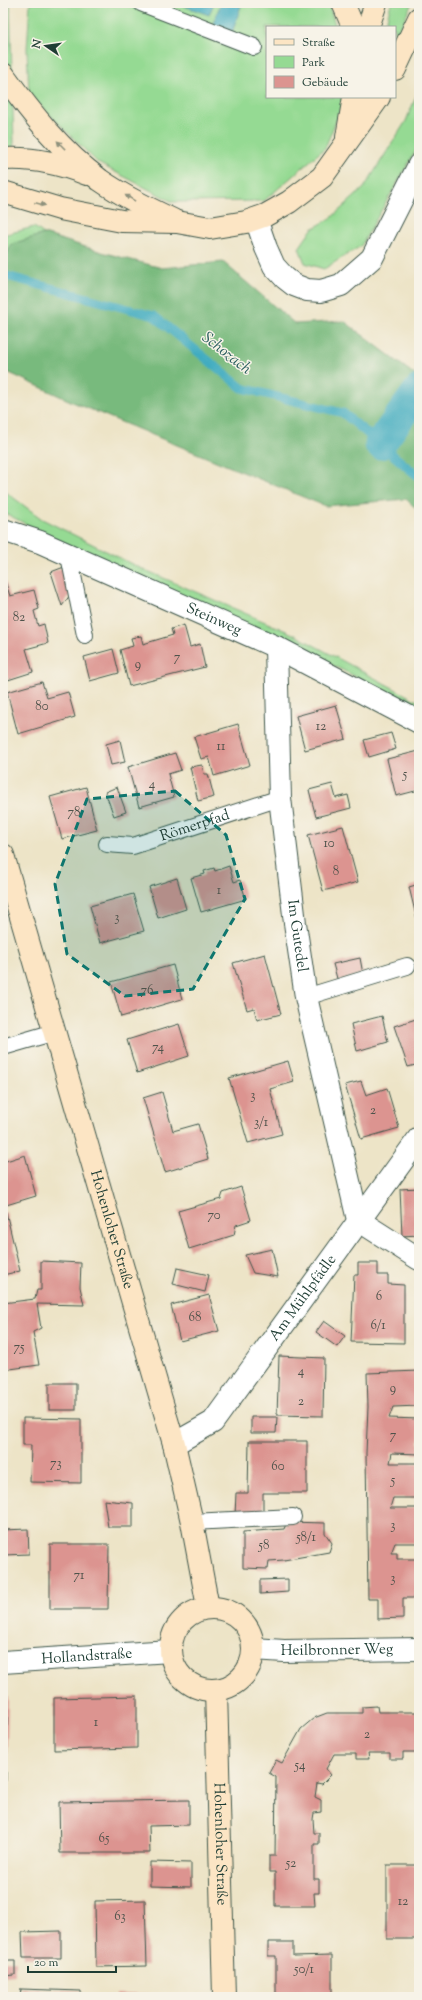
<svg xmlns="http://www.w3.org/2000/svg" width="422" height="2000" font-family="'Sorts Mill Goudy',serif">
	<rect width="100%" height="100%" fill="#f7f3e8"/>
	<filter id="ink" filterUnits="userSpaceOnUse"><feTurbulence type="fractalNoise" baseFrequency=".025" numOctaves="2"/><feDisplacementMap in="SourceGraphic" scale="8" xChannelSelector="R" yChannelSelector="G"/><feConvolveMatrix kernelMatrix="1 2 1 2 8 2 1 2 1" color-interpolation-filters="sRGB"/></filter>
	<filter id="wash" filterUnits="userSpaceOnUse"><feTurbulence type="fractalNoise" baseFrequency=".012" numOctaves="4" result="noise"/><feDisplacementMap in="SourceGraphic" scale="16" xChannelSelector="R" yChannelSelector="G"/><feGaussianBlur stdDeviation="0.9" result="paint"/><feColorMatrix in="noise" values="0 0 0 0 0 0 0 0 0 0 0 0 0 0 0 0 0 1.4 0 .05"/><feComposite in="paint" operator="in"/></filter>
	<g filter="url(#wash)">
		<rect width="100%" height="100%" fill="#ede4c7"/>
		<g fill="#95da93" stroke="#5a8c64">
			<path d="M3 3H10L14 143 3 190Z"/>
			<path d="M30 3H328L336 27H267V97H344L343 104 325 148 264 201 173 202 98 163 29 94 27 49Z"/>
			<path d="M391 3H412L395 40V27H385Z"/>
			<path d="M419 89V145L361 246 324 269 305 263 299 248 312 229 331 218 364 188 406 121Z"/>
			<path d="M34 227 44 234 12 244 3 261V235Z"/>
			<path d="M3 490 42 519 138 567 293 634 419 702V710C285 635 138 585 3 512Z"/>
		</g>
		<path fill="#78ba7d" stroke="#4c7c58" d="M44 234 105 253 162 268 223 262 295 324 344 321 419 378V511L406 499 325 506 75 403 3 370V261L12 244Z"/>
		<g fill="#41acc0" stroke="#30747a">
			<path d="M176 3H214L209 15Z"/>
			<path d="M221 3H242L232 33 212 26Z"/>
		</g>
		<g fill="none" stroke-linecap="round" stroke-linejoin="round">
			<path stroke="#41acc0" stroke-width="9" d="M3 275 154 316 242 388 343 413 419 477"/>
			<path stroke="#41acc0" stroke-width="31" d="M380 444 419 390"/>
		</g>
		<g id="blocks">
			<g fill="#dc9490">
				<path d="M64 567 73 591 62 606 51 572Z"/>
				<path d="M3 575 10 596 34 590 39 609 34 611 38 626 44 624 48 643 26 649 33 672 8 680 3 662Z"/>
				<path d="M184 625 190 647 200 644 205 667 129 686 120 650 133 646 131 638 141 636 143 644 173 635 171 629Z"/>
				<path d="M113 649 119 673 90 681 84 657Z"/>
				<path d="M42 682 47 698 68 692 75 717 18 734 7 692Z"/>
				<path d="M336 705 346 739 305 750 296 716Z"/>
				<path d="M238 724 250 765 214 776 209 757 201 759 194 737Z"/>
				<path d="M391 733 396 749 369 757 364 740Z"/>
				<path d="M120 740 125 762 111 765 106 744Z"/>
				<path d="M419 751V790L396 796 387 759Z"/>
				<path d="M175 753 181 770 168 774 174 797 139 807 128 767Z"/>
				<path d="M202 765 204 774H208L214 797 198 801 190 767Z"/>
				<path d="M332 784 336 798 348 795 351 808 316 817 309 790Z"/>
				<path d="M86 787 97 830 62 839 50 797Z"/>
				<path d="M117 787 126 812 114 816 105 792Z"/>
				<path d="M343 826 358 882 323 891 308 835Z"/>
				<path d="M229 866 234 882 240 880 246 899 201 912 191 878 205 874 204 871 214 868 215 871Z"/>
				<path d="M177 878 186 909 158 918 149 887Z"/>
				<path d="M419 884V924H418L409 887Z"/>
				<path d="M133 894 144 931 100 943 90 906Z"/>
				<path d="M265 954 281 1014 257 1020 254 1008 247 1010 233 963Z"/>
				<path d="M360 958 363 974 338 982 333 964Z"/>
				<path d="M173 965 182 999 121 1017 111 982Z"/>
				<path d="M382 1016 388 1042 357 1051 351 1024Z"/>
				<path d="M419 1018V1064L408 1067 394 1026Z"/>
				<path d="M179 1024 189 1056 137 1073 127 1040Z"/>
				<path d="M288 1061 294 1082 270 1089 282 1134 248 1143 229 1078Z"/>
				<path d="M361 1081 366 1095 387 1088 399 1128 361 1139 345 1085Z"/>
				<path d="M162 1092 173 1131 198 1124 208 1159 165 1172 143 1098Z"/>
				<path d="M25 1155 36 1196 3 1206V1162Z"/>
				<path d="M241 1187 251 1220 236 1225 234 1235 189 1249 178 1211 221 1199 223 1193Z"/>
				<path d="M419 1188V1235L402 1236 400 1189Z"/>
				<path d="M6 1212 20 1271 3 1275V1213Z"/>
				<path d="M272 1249 278 1277 253 1273 245 1255Z"/>
				<path d="M41 1261 81 1263 80 1287 84 1305 37 1304 41 1328 33 1332 39 1365 3 1370V1303L35 1299 37 1290H41Z"/>
				<path d="M358 1263H378V1275H388V1284L404 1285V1343L351 1342 354 1275H358Z"/>
				<path d="M177 1268 209 1275 205 1292 173 1284Z"/>
				<path d="M209 1295 219 1331 180 1341 171 1305Z"/>
				<path d="M324 1321 345 1336 337 1347 316 1332Z"/>
				<path d="M279 1356 324 1358 323 1416 277 1415Z"/>
				<path d="M419 1371V1406L393 1407 389 1418 419 1419V1454L392 1453 390 1463H419V1498H393L390 1508H419V1543H395L391 1553H397V1559H419V1598H403V1618L378 1619V1599H368L366 1453 368 1407 367 1373Z"/>
				<rect x="49" y="1383" width="27" height="27"/>
				<path d="M251 1417H277L276 1433H251Z"/>
				<path d="M23 1418 81 1419V1483L30 1482 31 1445H23Z"/>
				<path d="M249 1441H307V1493H263V1515L235 1516 236 1493H248Z"/>
				<path d="M104 1500 133 1503V1527H108Z"/>
				<path d="M287 1522 325 1523V1533L332 1543 329 1552 284 1560 269 1561 268 1569 243 1568V1532L284 1529Z"/>
				<path d="M28 1529 29 1554 4 1555 3 1530Z"/>
				<path d="M50 1544H109L108 1609H50Z"/>
				<path d="M288 1579V1592L260 1594V1580Z"/>
				<path d="M137 1696V1748L54 1750V1698Z"/>
				<path d="M3 1697H8L6 1781H3Z"/>
				<path d="M377 1706 378 1712H419V1752H403V1759H390V1753H368L369 1759H356V1754H334L326 1769 331 1775 322 1784 317 1783 315 1797 321 1800V1812L314 1813 313 1819 314 1833H319V1844H314V1879H319V1893H314L315 1906H275V1872H269V1856H275L276 1777 269 1773 276 1760 282 1763 301 1729 314 1718 327 1713H362V1707Z"/>
				<path d="M189 1800V1825L149 1826 150 1853H60L59 1802Z"/>
				<path d="M150 1862 191 1863V1887L150 1886Z"/>
				<rect x="387" y="1865" width="32" height="74"/>
				<path d="M145 1900 147 1966 96 1967 95 1901Z"/>
				<path d="M61 1931V1958H23L22 1932Z"/>
				<path d="M268 1942H293V1956L332 1955V1997H276V1956H268Z"/>
				<path d="M3 1961H15V1975L3 1976Z"/>
				<path d="M21 1989 81 1991V1997H20Z"/>
				<path d="M116 1994 159 1995V1997H116Z"/>
			</g>
		</g>
	</g>
	<g filter="url(#ink)">
		<use href="#blocks" fill-opacity="0" stroke="#3e564a" stroke-width="1"/>
		<g fill="none" stroke-linecap="round" stroke-linejoin="round">
			<defs>
				<g id="lane">
					<path d="M141 3 254 47"/>
					<path d="M69 556 85 635"/>
					<path id="s1" d="M107 844 133 846 280 798"/>
					<path d="M306 997 407 966"/>
					<path d="M3 1047 55 1032"/>
					<path d="M192 1522 293 1517"/>
				</g>
				<g id="street">
					<path d="M256 219 266 248 274 266 285 278 294 285 307 290 321 291 341 285 372 258 419 165"/>
					<path id="s2" d="M3 530 40 542 276 647 419 722"/>
					<path id="s3" d="M276 647 280 798 295 923 306 997 358 1220 419 1259"/>
					<path id="s4" d="M174 1444 213 1422 419 1138"/>
					<path id="s5" d="M254 1649 284 1651 419 1649"/>
					<path id="s6" d="M3 1662 170 1651"/>
				</g>
				<g id="secondary">
					<path d="M343 3 353 27"/>
					<path d="M368 27 376 3"/>
					<path d="M395 69 419 18"/>
					<path d="M3 74C31 113 61 151 100 180 123 196 148 208 173 220"/>
					<path d="M347 137 354 97"/>
					<path d="M3 159C33 157 59 163 87 174"/>
					<path d="M3 192 60 209 122 221 177 222 210 228 246 222 266 215 289 202 322 177 379 97"/>
					<path id="s7" d="M3 855 174 1444 192 1522 208 1607"/>
					<circle cx="212" cy="1649" r="41"/>
					<path id="s8" d="M216 1690 224 1997"/>
				</g>
			</defs>
			<use href="#lane" stroke="#3e564a" stroke-width="18"/>
			<use href="#street" stroke="#3e564a" stroke-width="24"/>
			<use href="#secondary" stroke="#3e564a" stroke-width="24"/>
			<use href="#lane" stroke="#fff" stroke-width="16"/>
			<use href="#street" stroke="#fff" stroke-width="22"/>
			<use href="#secondary" stroke="#fce5c4" stroke-width="22"/>
		</g>
		<defs><path id="oneway-solid" d="M-6-.8H1V-3.2L6.5 0L1 3.2V.8H-6Z"/></defs>
		<g fill="#8e917c">
			<use href="#oneway-solid" transform="translate(61 145) rotate(-134)"/>
			<use href="#oneway-solid" transform="translate(130 198) rotate(-149)"/>
			<use href="#oneway-solid" transform="translate(40 204) rotate(15)"/>
		</g>
	</g>
	<path fill="#0f766e" fill-opacity="0.2" stroke="#0f766e" stroke-width="3" stroke-dasharray="8 5" stroke-linejoin="round" d="M175 791 226 835 245 899 193 989 125 996 67 954 55 884 87 799Z"/>
	<g text-anchor="middle" dominant-baseline="central" stroke-width="3" stroke-linejoin="round" paint-order="stroke">
		<g font-size="13" fill="#4e534b">
			<text x="19" y="618">82</text>
			<text x="177" y="658">7</text>
			<text x="138" y="665">9</text>
			<text x="42" y="707">80</text>
			<text x="321" y="727">12</text>
			<text x="221" y="747">11</text>
			<text x="405" y="775">5</text>
			<text x="152" y="785">4</text>
			<text x="74" y="813">78</text>
			<text x="329" y="844">10</text>
			<text x="336" y="872">8</text>
			<text x="219" y="891">1</text>
			<text x="117" y="918">3</text>
			<text x="147" y="991">76</text>
			<text x="158" y="1048">74</text>
			<text x="253" y="1096">3</text>
			<text x="373" y="1111">2</text>
			<text x="261" y="1123">3/1</text>
			<text x="214" y="1216">70</text>
			<text x="379" y="1297">6</text>
			<text x="195" y="1318">68</text>
			<text x="378" y="1326">6/1</text>
			<text x="19" y="1348">75</text>
			<text x="301" y="1372">4</text>
			<text x="393" y="1389">9</text>
			<text x="301" y="1402">2</text>
			<text x="393" y="1436">7</text>
			<text x="56" y="1464">73</text>
			<text x="278" y="1467">60</text>
			<text x="393" y="1481">5</text>
			<text x="393" y="1526">3</text>
			<text x="306" y="1538">58/1</text>
			<text x="264" y="1546">58</text>
			<text x="79" y="1576">71</text>
			<text x="393" y="1579">3</text>
			<text x="96" y="1723">1</text>
			<text x="367" y="1735">2</text>
			<text x="300" y="1766">54</text>
			<text x="104" y="1839">65</text>
			<text x="291" y="1864">52</text>
			<text x="403" y="1902">12</text>
			<text x="120" y="1917">63</text>
			<text x="304" y="1970">50/1</text>
		</g>
		<g font-size="15" fill="#1f3d34" stroke="#f7f3e8">
			<text stroke="none"><textPath href="#s2" startOffset="229">Steinweg</textPath></text>
			<text stroke="none"><textPath href="#s1" startOffset="91">Römerpfad</textPath></text>
			<text stroke="none"><textPath href="#s3" startOffset="290">Im Gutedel</textPath></text>
			<text stroke="none"><textPath href="#s7" startOffset="390">Hohenloher Straße</textPath></text>
			<text stroke="none"><textPath href="#s4" startOffset="198">Am Mühlpfädle</textPath></text>
			<text stroke="none"><textPath href="#s5" startOffset="83">Heilbronner Weg</textPath></text>
			<text stroke="none"><textPath href="#s6" startOffset="84">Hollandstraße</textPath></text>
			<text stroke="none"><textPath href="#s8" startOffset="154">Hohenloher Straße</textPath></text>
		</g>
		<g font-size="16" font-style="italic" fill="#295e5e" stroke="#f7f3e8">
			<text transform="translate(226 354) rotate(38)">Schozach</text>
		</g>
	</g>
	<rect width="422" height="2000" fill="none" stroke="#f7f3e8" stroke-width="16"/>
	<rect x="266" y="26" width="130" height="72" fill="#f7f3e8" stroke="#a1aaa0"/>
	<rect x="274" y="39" width="20" height="6" fill="#fce5c4" stroke="#a1aaa0"/>
	<text x="302" y="46" font-size="12" fill="#1f3d34">Straße</text>
	<rect x="274" y="56" width="20" height="12" fill="#95da93" stroke="#a1aaa0"/>
	<text x="302" y="66" font-size="12" fill="#1f3d34">Park</text>
	<rect x="274" y="76" width="20" height="12" fill="#dc9490" stroke="#a1aaa0"/>
	<text x="302" y="86" font-size="12" fill="#1f3d34">Gebäude</text>
	<g transform="translate(46 46) rotate(283)" stroke="#f7f3e8" stroke-width="3" paint-order="stroke">
	<path d="M0-3L7 15L0 10L-7 15Z" fill="#1f3d34"/>
	<text y="-6" font-size="11" font-weight="bold" text-anchor="middle" fill="#1f3d34">N</text>
	</g>
	<path d="M28 1966v6h88v-6" fill="none" stroke="#1f3d34" stroke-width="2"/>
	<text x="34" y="1966" font-size="12" fill="#1f3d34" stroke="#f7f3e8" stroke-width="3" paint-order="stroke">20 m</text>
</svg>
